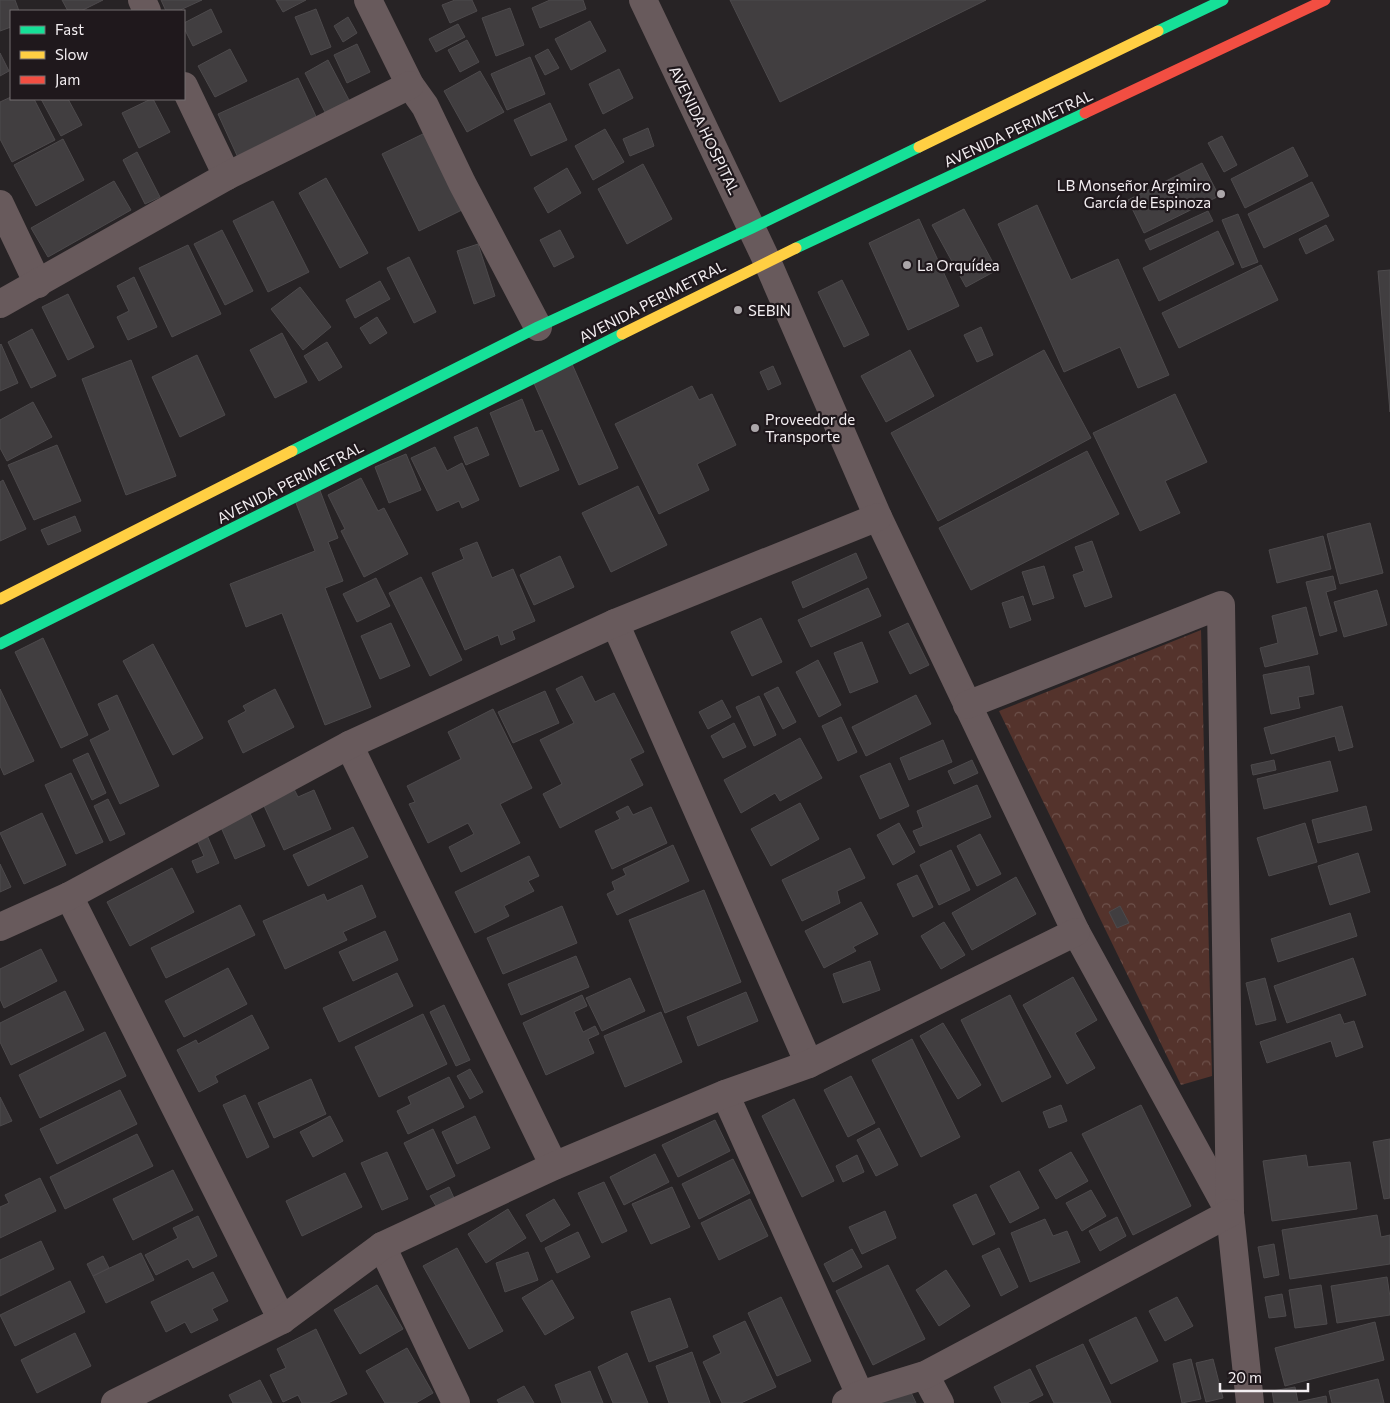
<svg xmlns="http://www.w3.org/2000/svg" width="1390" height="1403" font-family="Commissioner,sans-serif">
	<defs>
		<pattern id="park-crowns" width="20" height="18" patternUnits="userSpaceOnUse" patternTransform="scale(1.25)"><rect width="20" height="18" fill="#54332c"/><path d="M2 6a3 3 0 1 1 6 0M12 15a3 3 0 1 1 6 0" fill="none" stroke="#6d514b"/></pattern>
	</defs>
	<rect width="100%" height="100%" fill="#272325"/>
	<path fill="url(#park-crowns)" d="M1201 630 1212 1076 1181 1085 999 711Z"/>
	<g fill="#413e40" stroke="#4d4a4c">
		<path d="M0 0H15L19 11H11V27L0 31Z"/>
		<path d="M62 0H103L81 11H68Z"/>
		<path d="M161 0H202L178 11H166Z"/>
		<path d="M276 0H306L283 12Z"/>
		<path d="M455 0H472L477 11 450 23 442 5Z"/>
		<path d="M550 0H583L586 9 540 28 532 8Z"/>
		<path d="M730 0H986L780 102Z"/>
		<path d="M510 8 524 45 496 56 482 18Z"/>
		<path d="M211 9 222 32 193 46 184 28V23Z"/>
		<path d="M316 9 331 47 311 55 295 17Z"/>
		<path d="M348 17 357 33 343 42 334 26Z"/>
		<path d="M590 21 606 51 571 70 555 39Z"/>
		<path d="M458 24 465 37 436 52 429 39Z"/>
		<path d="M467 40 479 62 460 72 448 50Z"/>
		<path d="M357 44 370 72 347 83 334 55Z"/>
		<path d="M230 49 247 81 215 97 198 66Z"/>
		<path d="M548 49 559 68 545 75 535 56Z"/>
		<path d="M0 53 9 71 0 76Z"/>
		<path d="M530 57 545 94 507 110 491 74Z"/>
		<path d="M328 60 350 102 326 114 305 73Z"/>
		<path d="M619 69 633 98 603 114 589 84Z"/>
		<path d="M480 71 504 112 467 132 444 91Z"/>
		<path d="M298 78 320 125 240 162 218 114Z"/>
		<path d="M11 97V99H34L55 140 12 162 0 139V102Z"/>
		<path d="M41 99H68L82 125 61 136Z"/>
		<path d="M151 99H153L170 132 139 148 122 113Z"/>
		<path d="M550 103 567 140 531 156 514 120Z"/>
		<path d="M648 128 654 146 630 156 623 139Z"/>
		<path d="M605 129 624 162 593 180 575 146Z"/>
		<path d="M425 133 462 210 419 231 382 154Z"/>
		<path d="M1222 136 1237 165 1224 172 1208 143Z"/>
		<path d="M63 139 84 180 36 206 14 165Z"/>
		<path d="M1293 147 1308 176 1245 208 1231 179Z"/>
		<path d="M137 152 160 197 145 204 123 160Z"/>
		<path d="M1202 163 1219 196 1144 233 1128 200Z"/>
		<path d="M643 164 672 219 627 244 598 189Z"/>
		<path d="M567 168 581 193 548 213 534 188Z"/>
		<path d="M326 178 368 253 340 268 299 193Z"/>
		<path d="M114 181 131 210 48 257 31 228Z"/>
		<path d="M1312 182 1329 216 1264 248 1248 214Z"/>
		<path d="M273 201 309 272 268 292 233 221Z"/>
		<path d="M1037 205 1071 280 1118 259 1169 375 1138 388 1120 347 1064 372 998 224Z"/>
		<path d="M964 209 997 270 966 287 932 225Z"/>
		<path d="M1208 211 1213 221 1150 250 1145 240Z"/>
		<path d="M1238 214 1258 262 1242 268 1222 220Z"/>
		<path d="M919 219 959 306 908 330 869 243Z"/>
		<path d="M1326 225 1334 240 1306 254 1299 239Z"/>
		<path d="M222 230 253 291 225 305 194 244Z"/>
		<path d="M560 230 574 257 554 267 540 240Z"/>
		<path d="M1218 231 1234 264 1159 301 1143 268Z"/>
		<path d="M478 244 495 296 474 304 457 251Z"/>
		<path d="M188 245 221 314 172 337 139 268Z"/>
		<path d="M409 257 436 312 414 323 387 268Z"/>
		<path d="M1261 265 1278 300 1179 348 1162 313Z"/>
		<path d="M1390 270V412L1378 271Z"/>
		<path d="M134 277 157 327 128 340 117 317 129 311 117 286Z"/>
		<path d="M842 280 869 335 844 347 818 292Z"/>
		<path d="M380 281 390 299 355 318 346 300Z"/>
		<path d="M300 287 331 327 303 350 271 309Z"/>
		<path d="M68 294 94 347 68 360 42 307Z"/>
		<path d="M377 317 387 333 370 344 360 328Z"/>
		<path d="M981 327 993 355 977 362 964 335Z"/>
		<path d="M32 329 56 376 31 388 8 342Z"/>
		<path d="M282 333 307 382 275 398 250 350Z"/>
		<path d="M327 342 342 367 319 381 304 356Z"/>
		<path d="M1 344 18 383 0 391V345Z"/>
		<path d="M910 350 934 396 886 422 861 376Z"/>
		<path d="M1044 350 1091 438 938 521 891 433Z"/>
		<path d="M197 355 225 415 180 437 152 377Z"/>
		<path d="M131 360 176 476 126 495 82 379Z"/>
		<path d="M572 364 618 468 579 485 533 381Z"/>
		<path d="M773 366 781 384 768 390 760 372Z"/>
		<path d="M692 386 699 400 712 394 736 445 697 464 709 490 659 514 615 424Z"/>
		<path d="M1175 394 1207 462 1165 481 1180 513 1140 531 1093 433Z"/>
		<path d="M522 399 535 432 542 430 559 470 520 487 490 413Z"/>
		<path d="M33 402 52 437 7 461 0 448V420Z"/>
		<path d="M477 427 489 455 466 465 454 437Z"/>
		<path d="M57 445 81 501 34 520 8 465Z"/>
		<path d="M435 447 447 471 462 463 479 500 462 508 459 501 437 511 411 458Z"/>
		<path d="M1087 451 1119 514 971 590 939 528Z"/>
		<path d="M406 454 421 490 389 503 375 467Z"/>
		<path d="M361 478 378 511 384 508 408 554 364 577 341 531 345 529 328 495Z"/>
		<path d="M3 480 26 529 0 541V482Z"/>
		<path d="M638 486 667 545 611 572 582 513Z"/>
		<path d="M319 488 338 538 328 542 343 581 325 588 371 707 325 725 282 613 246 627 230 584 315 551 294 498Z"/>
		<path d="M75 516 81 531 48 545 41 530Z"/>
		<path d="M1370 523 1383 573 1340 584 1327 534Z"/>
		<path d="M1323 536 1331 569 1277 583 1269 550Z"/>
		<path d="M1092 541 1112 597 1085 607 1073 575 1084 571 1075 547Z"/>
		<path d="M477 542 492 578 513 569 535 621 512 631 515 639 501 645 498 635 465 650 432 573 464 559 460 549Z"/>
		<path d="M856 553 867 578 803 608 792 582Z"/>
		<path d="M560 556 574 587 534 605 520 575Z"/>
		<path d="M1044 566 1054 598 1033 605 1022 572Z"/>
		<path d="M1333 576 1336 589 1326 592 1337 631 1320 636 1306 582Z"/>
		<path d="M421 577 462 660 430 676 389 593Z"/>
		<path d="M376 578 390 606 357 622 343 594Z"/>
		<path d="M868 588 881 616 811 647 798 620Z"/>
		<path d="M1377 590 1387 625 1344 637 1334 602Z"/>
		<path d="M1023 596 1031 620 1010 628 1002 603Z"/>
		<path d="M1306 607 1318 654 1265 667 1260 648 1278 643 1272 616Z"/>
		<path d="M761 618 782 662 752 676 731 632Z"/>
		<path d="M391 623 410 666 380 679 361 636Z"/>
		<path d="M908 623 929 665 910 674 889 632Z"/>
		<path d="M43 638 88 735 61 748 15 652Z"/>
		<path d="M862 642 878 682 850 693 834 653Z"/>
		<path d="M153 644 203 738 173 755 123 661Z"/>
		<path d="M818 660 841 705 819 717 796 672Z"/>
		<path d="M1309 666 1314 694 1298 697 1300 708 1271 714 1263 675Z"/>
		<path d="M582 676 595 702 614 693 644 752 630 759 643 785 560 828 543 794 562 784 540 740 574 723 556 689Z"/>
		<path d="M778 687 796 722 783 729 764 694Z"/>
		<path d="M0 689 34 761 4 775 0 766Z"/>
		<path d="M275 689 294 727 243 753 228 721 246 711 243 706Z"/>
		<path d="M545 691 559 723 513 743 498 712Z"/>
		<path d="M117 695 159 786 120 804 90 740 110 730 98 704Z"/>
		<path d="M916 695 931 724 866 756 852 727Z"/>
		<path d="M759 696 776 735 754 746 736 707Z"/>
		<path d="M722 700 731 717 708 729 699 712Z"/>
		<path d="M1342 706 1353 747 1339 751 1335 736 1271 754 1264 728Z"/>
		<path d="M493 709 532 788 500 804 520 843 461 872 449 847 474 834 468 823 428 843 409 804 415 802 407 786 461 759 448 732Z"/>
		<path d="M841 717 857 752 838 761 822 726Z"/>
		<path d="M734 723 746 747 723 758 711 736Z"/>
		<path d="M800 738 822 778 780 801 775 793 741 813 724 780Z"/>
		<path d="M943 740 952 762 909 780 900 758Z"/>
		<path d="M88 753 106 793 92 800 73 760Z"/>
		<path d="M972 760 978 773 954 784 948 771Z"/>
		<path d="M1274 760 1276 770 1253 775 1251 765Z"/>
		<path d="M1330 761 1338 791 1264 809 1257 779Z"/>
		<path d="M890 763 909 806 880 819 860 776Z"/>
		<path d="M71 773 103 842 76 854 45 785Z"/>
		<path d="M291 783 298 797 314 790 331 829 284 850 260 797Z"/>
		<path d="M977 785 991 817 920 846 913 831 923 827 917 811Z"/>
		<path d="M108 799 125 834 110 841 94 806Z"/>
		<path d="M800 803 819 839 771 866 751 829Z"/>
		<path d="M628 806 633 815 651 807 667 843 612 869 595 831 620 819 616 812Z"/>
		<path d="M1366 806 1372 830 1318 843 1312 820Z"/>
		<path d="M249 811 265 846 235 859 220 825Z"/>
		<path d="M42 813 66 865 24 884 0 833Z"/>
		<path d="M899 823 915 852 893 865 877 835Z"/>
		<path d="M1305 823 1317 862 1269 876 1257 838Z"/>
		<path d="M203 826 219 863 197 873 192 861 204 856 193 831Z"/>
		<path d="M353 827 368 857 308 886 293 855Z"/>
		<path d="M980 834 1001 874 977 886 957 846Z"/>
		<path d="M673 845 689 881 617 915 607 894 615 890 612 882 626 875 623 869Z"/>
		<path d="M850 848 865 878 837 891 840 903 802 921 782 880Z"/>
		<path d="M951 850 970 890 939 905 920 865Z"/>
		<path d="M1358 853 1370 892 1330 905 1318 866Z"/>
		<path d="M529 856 539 876 528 881 534 891 504 906 509 916 475 933 455 892Z"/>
		<path d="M0 864 11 887 0 892Z"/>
		<path d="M172 868 194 912 130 946 107 902Z"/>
		<path d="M917 875 933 907 913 917 897 884Z"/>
		<path d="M1016 877 1036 914 972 950 952 913Z"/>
		<path d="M362 885 376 917 343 932 347 940 285 969 263 921 324 894 327 901Z"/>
		<path d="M704 890 741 982 665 1013 629 920Z"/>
		<path d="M861 902 878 934 853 947 856 951 824 968 805 931Z"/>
		<path d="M240 905 255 935 166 978 151 948Z"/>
		<path d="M562 906 577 943 503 974 487 938Z"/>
		<path d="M1120 906 1129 923 1117 928 1109 912Z"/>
		<path d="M1350 913 1357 936 1278 962 1271 939Z"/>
		<path d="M944 922 965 955 941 969 921 936Z"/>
		<path d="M385 931 398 960 353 981 339 952Z"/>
		<path d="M41 949 57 981 4 1008 0 999V969Z"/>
		<path d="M576 956 589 987 521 1015 508 984Z"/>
		<path d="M1353 958 1366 995 1287 1023 1274 986Z"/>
		<path d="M870 961 880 990 843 1003 833 974Z"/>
		<path d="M228 968 247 1004 184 1037 165 1001Z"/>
		<path d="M397 973 413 1006 339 1042 323 1008Z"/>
		<path d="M1073 977 1097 1020 1075 1033 1095 1068 1067 1084 1023 1005Z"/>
		<path d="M630 978 645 1011 602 1031 586 998Z"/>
		<path d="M1265 978 1276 1020 1256 1025 1246 983Z"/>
		<path d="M65 991 84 1030 11 1065 0 1042V1023Z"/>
		<path d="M746 992 758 1021 698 1046 687 1017Z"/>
		<path d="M582 995 587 1006 574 1012 583 1032 595 1026 599 1034 588 1039 594 1053 546 1075 523 1023Z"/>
		<path d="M1010 995 1051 1077 1002 1102 961 1020Z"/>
		<path d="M444 1005 470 1060 456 1066 430 1012Z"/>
		<path d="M661 1012 682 1062 625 1087 604 1036Z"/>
		<path d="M423 1014 447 1064 379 1097 355 1047Z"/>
		<path d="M1340 1014 1344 1024 1354 1021 1363 1047 1336 1057 1331 1041 1267 1063 1260 1042Z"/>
		<path d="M252 1015 269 1048 215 1076 218 1082 199 1092 177 1050 196 1040 198 1044Z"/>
		<path d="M943 1023 981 1085 958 1099 920 1036Z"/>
		<path d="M105 1032 126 1076 40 1118 19 1075Z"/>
		<path d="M912 1039 960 1137 921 1157 872 1060Z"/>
		<path d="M470 1069 483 1092 470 1099 457 1076Z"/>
		<path d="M851 1076 875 1123 848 1137 824 1090Z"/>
		<path d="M449 1077 464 1107 408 1134 397 1111 411 1104 408 1097Z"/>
		<path d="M311 1079 326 1114 274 1138 258 1103Z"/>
		<path d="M120 1090 137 1124 57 1164 40 1129Z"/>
		<path d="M245 1095 269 1147 247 1158 223 1105Z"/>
		<path d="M0 1097 12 1121 0 1126Z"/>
		<path d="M794 1099 834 1181 802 1197 762 1116Z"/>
		<path d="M1061 1105 1067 1121 1049 1128 1043 1112Z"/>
		<path d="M1141 1105 1191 1206 1133 1235 1082 1134Z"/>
		<path d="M330 1116 343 1141 313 1157 300 1132Z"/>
		<path d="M475 1116 490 1148 457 1164 442 1132Z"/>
		<path d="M715 1120 730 1151 678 1177 662 1145Z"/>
		<path d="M879 1128 898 1165 876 1176 857 1140Z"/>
		<path d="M433 1129 455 1176 427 1190 404 1143Z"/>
		<path d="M137 1134 153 1166 65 1209 50 1177Z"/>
		<path d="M1390 1139V1198L1384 1199 1373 1142Z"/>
		<path d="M387 1152 408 1199 382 1210 361 1163Z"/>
		<path d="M1071 1152 1088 1181 1056 1199 1039 1170Z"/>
		<path d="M655 1154 669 1182 624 1205 610 1177Z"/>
		<path d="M857 1155 864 1172 843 1182 836 1166Z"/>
		<path d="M1306 1155 1308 1167 1350 1162 1357 1209 1272 1221 1263 1161Z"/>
		<path d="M733 1159 750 1193 699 1219 682 1184Z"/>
		<path d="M173 1170 193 1210 133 1240 113 1199Z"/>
		<path d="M1019 1171 1039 1208 1010 1223 990 1186Z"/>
		<path d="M345 1173 362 1207 302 1236 286 1201Z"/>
		<path d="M40 1178 56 1211 0 1238V1207L9 1203 5 1195Z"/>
		<path d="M604 1182 627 1231 602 1243 578 1193Z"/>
		<path d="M449 1187 454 1198 436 1206 430 1196Z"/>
		<path d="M672 1187 690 1227 651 1244 632 1204Z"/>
		<path d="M1091 1190 1106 1216 1082 1231 1066 1203Z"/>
		<path d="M976 1194 995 1234 973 1245 953 1205Z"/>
		<path d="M554 1199 570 1225 541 1242 526 1215Z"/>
		<path d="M750 1199 768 1236 719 1260 701 1223Z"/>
		<path d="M508 1209 526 1238 486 1263 468 1234Z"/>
		<path d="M885 1211 896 1238 862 1254 849 1227Z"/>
		<path d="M1377 1215 1381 1237 1390 1235V1264L1290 1279 1282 1230Z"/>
		<path d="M198 1216 217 1256 193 1268 188 1259 156 1275 145 1255 178 1238 173 1228Z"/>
		<path d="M1117 1217 1126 1236 1100 1251 1089 1231Z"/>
		<path d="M1045 1219 1053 1236 1067 1231 1080 1262 1030 1282 1011 1233Z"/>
		<path d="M578 1232 590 1257 557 1273 545 1248Z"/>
		<path d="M41 1241 54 1269 0 1296V1260Z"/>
		<path d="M1274 1244 1279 1275 1264 1278 1258 1247Z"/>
		<path d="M457 1248 503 1331 469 1349 423 1266Z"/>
		<path d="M999 1248 1018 1287 1001 1296 982 1256Z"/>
		<path d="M852 1249 862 1267 833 1282 824 1264Z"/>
		<path d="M528 1252 538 1280 505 1292 496 1263Z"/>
		<path d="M141 1253 154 1280 106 1303 93 1276Z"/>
		<path d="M103 1256 109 1268 93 1276 87 1264Z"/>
		<path d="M888 1265 925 1339 873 1365 836 1291Z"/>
		<path d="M946 1270 970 1306 939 1326 916 1290Z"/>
		<path d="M213 1272 228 1301 212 1309 218 1320 191 1333 185 1322 166 1332 151 1302Z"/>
		<path d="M1387 1277 1390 1297V1315L1337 1323 1331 1286Z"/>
		<path d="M552 1280 574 1318 545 1335 522 1298Z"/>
		<path d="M70 1281 85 1312 15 1346 0 1315Z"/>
		<path d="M377 1285 403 1329 360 1354 334 1310Z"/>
		<path d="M1321 1285 1327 1324 1295 1328 1289 1290Z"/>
		<path d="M1282 1294 1286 1316 1269 1318 1265 1297Z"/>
		<path d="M781 1297 811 1361 777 1376 748 1313Z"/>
		<path d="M1177 1297 1193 1326 1165 1341 1149 1311Z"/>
		<path d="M670 1298 688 1347 649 1362 631 1312Z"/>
		<path d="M1136 1317 1158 1361 1111 1384 1089 1340Z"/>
		<path d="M745 1321 776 1387 741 1403H722L703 1362 721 1353 713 1336Z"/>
		<path d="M1375 1322 1384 1360 1285 1386 1275 1348Z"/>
		<path d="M316 1329 347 1394 328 1403H302L298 1395 283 1402 270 1375 286 1368 277 1349Z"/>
		<path d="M75 1333 91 1366 37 1393 21 1360Z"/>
		<path d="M1083 1344 1111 1403H1054L1036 1366Z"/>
		<path d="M407 1348 433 1393 416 1403H385L366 1371Z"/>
		<path d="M692 1352 710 1403H669L656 1366Z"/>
		<path d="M627 1353 648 1403H613L598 1367Z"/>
		<path d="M1191 1359 1201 1399 1182 1403 1173 1364Z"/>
		<path d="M1213 1359 1223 1398 1206 1402 1196 1363Z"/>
		<path d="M1030 1369 1043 1395 1027 1403H1002L994 1387Z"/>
		<path d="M590 1371 603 1403H562L555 1385Z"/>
		<path d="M1378 1379 1384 1403H1332L1329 1391Z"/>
		<path d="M260 1380 272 1403H233L229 1395Z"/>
		<path d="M524 1386 534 1403H499L497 1400Z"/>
		<path d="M1295 1387 1298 1402 1326 1396 1327 1403H1274L1272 1391Z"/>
		<path d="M909 1388 916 1403H876Z"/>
	</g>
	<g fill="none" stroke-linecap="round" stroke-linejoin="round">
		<g stroke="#685a5c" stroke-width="28">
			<path d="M142 0 147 11"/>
			<path d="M368 0 410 85 425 106 462 183 538 327"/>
			<path d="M643 0 767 261 878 517 1076 932 1230 1213"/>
			<path d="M184 86 227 176"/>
			<path d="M0 204 38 284"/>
			<path d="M0 304 227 176 410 85"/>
			<path d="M615 623 809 1064"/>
			<path d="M967 705 1221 605 1230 1213 1250 1403"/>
			<path d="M349 745 554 1166"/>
			<path d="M69 896 282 1320"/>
			<path d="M0 927 69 896 349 745 615 623 878 517"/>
			<path d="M725 1094 860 1395"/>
			<path d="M382 1246 456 1403"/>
			<path d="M925 1375 940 1403"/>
			<path d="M115 1403 282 1320 382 1246 554 1166 725 1094 809 1064 1076 932"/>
			<path d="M846 1403 860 1395 925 1375 1230 1213"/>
		</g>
		<g stroke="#16e098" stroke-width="11">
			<path d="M1158 31 1223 0"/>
			<path d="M796 248 1085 113"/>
			<path d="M292 451 538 327 752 228 919 147"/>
			<path d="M0 644 622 334"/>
		</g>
		<g stroke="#ffcf43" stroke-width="11">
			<path d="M919 147 1158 31"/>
			<path d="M622 334 796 248"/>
			<path d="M0 599 292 451"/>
		</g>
		<path stroke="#f24e42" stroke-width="11" d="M1085 113 1325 0"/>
	</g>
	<g fill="#aca7aa" stroke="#1f181c" stroke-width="2">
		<circle cx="1221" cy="194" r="5"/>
		<circle cx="907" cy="265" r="5"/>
		<circle cx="738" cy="310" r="5"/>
		<circle cx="755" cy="428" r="5"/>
	</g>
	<g text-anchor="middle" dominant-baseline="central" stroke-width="4.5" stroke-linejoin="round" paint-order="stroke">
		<g font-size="15" fill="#f3eef1" stroke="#1f181c">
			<text transform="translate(1018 128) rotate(-25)">AVENIDA PERIMETRAL</text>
			<text transform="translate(705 130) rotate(64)">AVENIDA HOSPITAL</text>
			<text transform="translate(652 301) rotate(-27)">AVENIDA PERIMETRAL</text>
			<text transform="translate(290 482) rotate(-27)">AVENIDA PERIMETRAL</text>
		</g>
		<g font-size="15" fill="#f3eef1" stroke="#1f181c" text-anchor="start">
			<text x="1211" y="185" text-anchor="end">LB Monseñor Argimiro<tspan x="1211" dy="17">García de Espinoza</tspan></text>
			<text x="917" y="265">La Orquídea</text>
			<text x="748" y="310">SEBIN</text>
			<text x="765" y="419">Proveedor de<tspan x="765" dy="17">Transporte</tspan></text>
		</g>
	</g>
	<rect x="10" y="10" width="175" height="90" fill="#1f181c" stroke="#746e71"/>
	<rect x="20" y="26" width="25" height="8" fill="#16e098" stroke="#746e71"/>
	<text x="55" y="35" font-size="15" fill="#f3eef1">Fast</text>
	<rect x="20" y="51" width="25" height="8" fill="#ffcf43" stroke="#746e71"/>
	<text x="55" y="60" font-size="15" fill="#f3eef1">Slow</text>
	<rect x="20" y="76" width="25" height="8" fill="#f24e42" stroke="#746e71"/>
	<text x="55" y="85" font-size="15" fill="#f3eef1">Jam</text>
	<path d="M1220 1383v8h88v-8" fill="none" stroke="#f3eef1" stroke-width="2.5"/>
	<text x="1228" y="1383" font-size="15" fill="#f3eef1" stroke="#1f181c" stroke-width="4" paint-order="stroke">20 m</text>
</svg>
